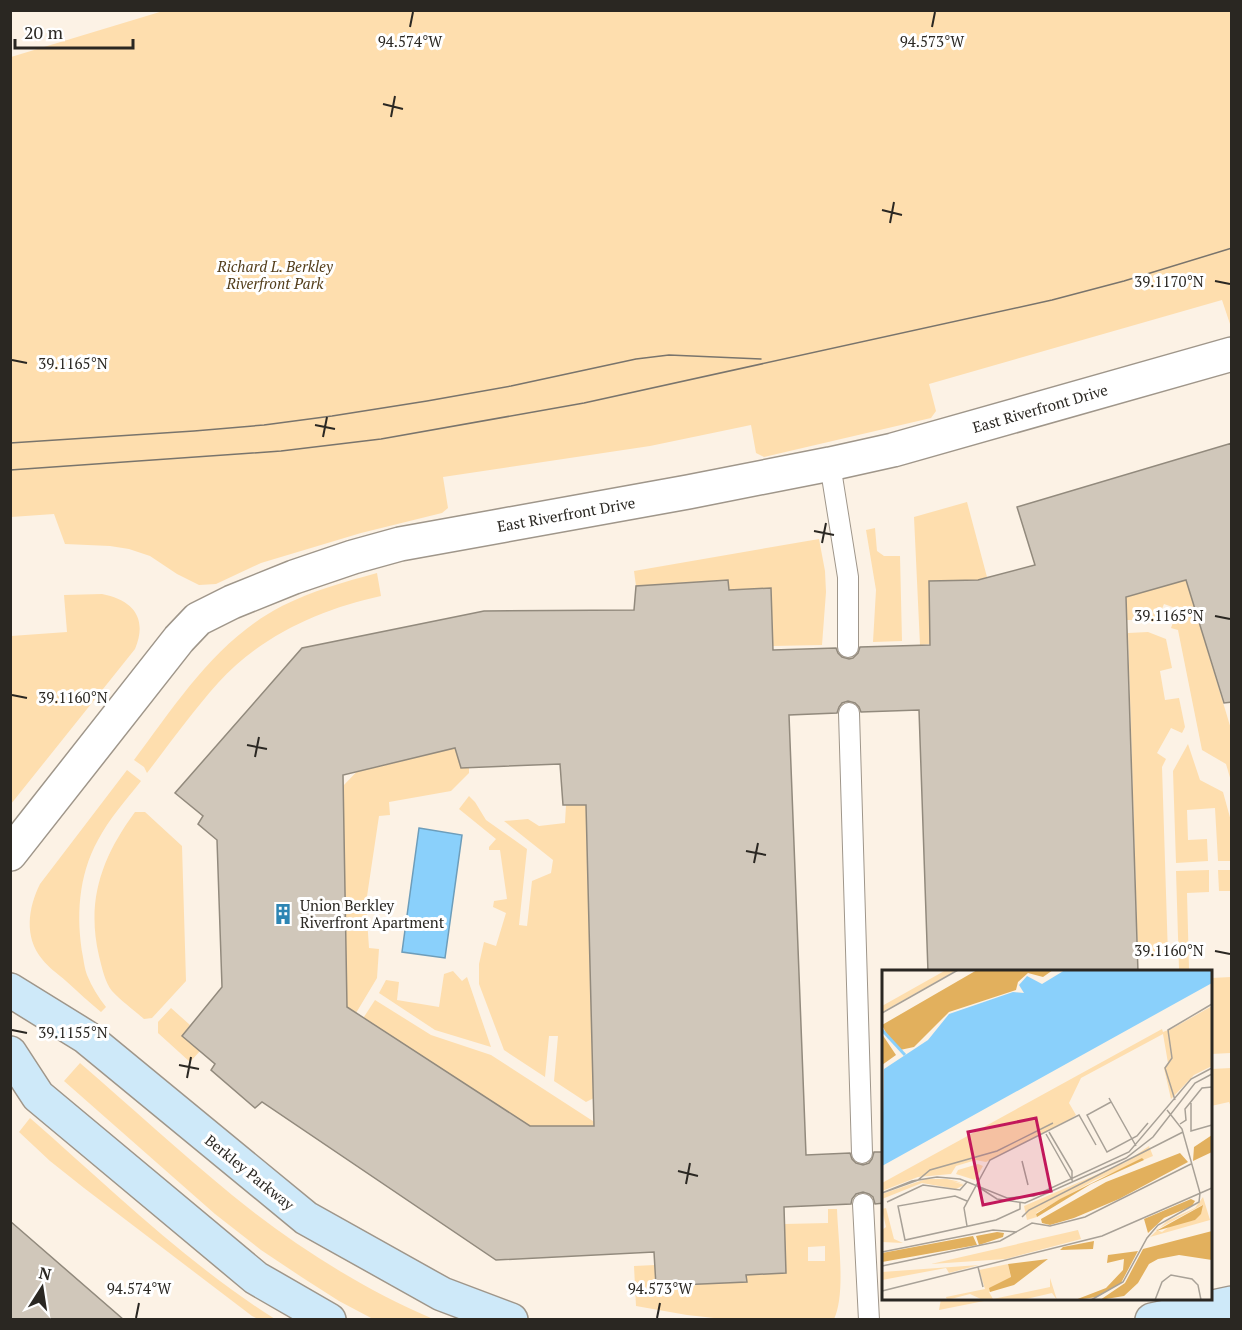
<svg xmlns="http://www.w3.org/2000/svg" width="1242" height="1330" font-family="'PT Serif',serif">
	<rect width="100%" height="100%" fill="#fcf2e5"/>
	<g fill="#fedeae" fill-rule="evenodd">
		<path d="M163 11H1231V327L1222 300 929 384 936 411 931 418 764 457 756 453 751 425 650 446 443 477 448 508 442 513 361 533 261 563 216 584 199 585 177 574 150 556 129 549 110 546 65 544 54 514 11 517V57Z"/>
		<path d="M967 502 987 577 978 580 929 581 930 644 920 645 914 517Z"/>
		<path d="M875 528 877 551 884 556H900L902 641 873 642 876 590 866 530Z"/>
		<path d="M819 539 825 571 826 592 822 645 773 646 771 588 729 590 728 580 636 586 634 571Z"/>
		<path d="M377 573 381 596C321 609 260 636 218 683 193 711 170 743 147 773L144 767 134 760C177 703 216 640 282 606 312 591 344 582 377 573Z"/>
		<path d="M1196 577 1198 619 1231 729V781L1226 764 1202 750 1178 630 1171 628 1178 609 1164 604 1156 623 1147 620H1127L1126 597Z"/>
		<path d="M102 594C133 600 148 618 135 649L11 804V636L67 632 64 595Z"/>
		<path d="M1148 632 1166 639 1172 668 1160 671 1165 700 1179 698 1185 727 1182 733 1171 728 1157 753 1166 759 1162 767 1168 956 1138 957 1128 633Z"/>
		<path d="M1188 744 1200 780 1223 792 1231 821V861H1218L1215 808 1187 810 1188 840 1207 839 1208 861 1176 863 1173 771Z"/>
		<path d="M455 748 461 767H469V773L451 791 389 802 390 815 379 816 366 903 369 948 379 949 377 978 353 1018 347 1015 343 786 368 760 378 767Z"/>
		<path d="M127 770 141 781C126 800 109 819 98 840 78 876 76 918 83 957 84 963 85 970 87 975 92 987 98 997 106 1007L101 1012C89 1002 78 992 66 981 58 974 48 967 42 959 24 937 28 908 40 884Z"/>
		<path d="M469 796 475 802 486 820 527 849 519 925 527 926 532 881 551 873 553 860 504 821 528 819 539 826 565 823 566 805H586L594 1098 586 1102 554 1081 558 1036H549L545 1077 504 1050 479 984V964L484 942 496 946 506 913 493 907 494 901 507 899 500 850H489V847L496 839 459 809Z"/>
		<path d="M135 812H145L182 846 186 981 152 1018 144 1019C134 1010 121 1001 112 991 105 982 102 968 99 956 86 900 102 857 135 812Z"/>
		<path d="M1209 870V892L1187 893 1189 969H1179L1176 871Z"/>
		<path d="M1218 870H1231V891H1219Z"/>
		<path d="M453 971 462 981 467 977 491 1047 435 1030 379 993 386 980 399 982 397 1000 439 1007 444 974Z"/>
		<path d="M1231 977V1053L1211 1054V978Z"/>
		<path d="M375 1000 431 1035 491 1055 599 1125 589 1134 530 1126 373 1024 360 1023Z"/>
		<path d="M171 1008 190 1025 182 1036 200 1051 190 1062 158 1033V1022Z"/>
		<path d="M80 1063C131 1107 180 1152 232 1195 293 1245 361 1288 433 1319H373L339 1301 303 1278 261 1250 215 1214 64 1081Z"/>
		<path d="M1231 1068V1107L1229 1102 1211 1106V1069Z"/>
		<path d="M30 1118C109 1187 186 1263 275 1319H258L252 1316 84 1188 50 1161 19 1132Z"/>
		<path d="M828 1209H837C838 1239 846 1294 834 1319H723L687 1315 636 1306 634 1266 655 1265 656 1286 746 1282V1275L786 1273 784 1224 828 1223ZM825 1246V1261H808V1247Z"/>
		<path d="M941 1299V1298L994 1299 939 1310Z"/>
	</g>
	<path fill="#8ad0fb" stroke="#6d9dba" stroke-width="1.5" d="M419 828 462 835 445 958 402 952Z"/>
	<g fill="#d0c7ba" stroke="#928a7d" stroke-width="1.5" fill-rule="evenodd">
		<path d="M1232 443V702L1224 703 1186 580 1126 597 1138 972H928L919 710 861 712 859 707 855 703 848 701 842 703 839 707 837 713 789 715 806 1155 850 1153 852 1159 856 1163 863 1165 869 1163 872 1159 874 1152H884V1203L875 1204 873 1197 869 1194 863 1192 856 1194 852 1199 851 1204 784 1207 786 1273 746 1275 747 1282 656 1286 654 1252 496 1260 262 1102 255 1108 211 1070 215 1064 182 1036 222 987 217 840 198 824 203 816 175 793 302 648 484 611 634 610 636 586 728 580 729 590 771 588 773 650 836 648 838 653 842 657 849 659 853 658 858 653 860 647 930 645 929 581 978 580 1035 565 1017 507ZM455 748 461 768 560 764 563 805H586L594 1126H530L347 1007 343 775Z"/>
		<path d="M10 1221 124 1320H10Z"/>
	</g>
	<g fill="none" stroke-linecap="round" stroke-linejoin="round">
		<defs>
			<g id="lane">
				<path d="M830 464 848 577V647"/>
				<path d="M849 713 862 1153"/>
				<path d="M863 1204 869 1320"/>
			</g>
			<path id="street" d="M10 854 179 639 198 619 232 602 294 577 353 557 400 544 688 492 830 464 893 450 1232 354"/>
			<g id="secondary">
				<path d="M10 990 86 1037 306 1218 442 1294 511 1320"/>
				<path d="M10 1053 38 1096 256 1278 329 1320"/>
				<path d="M1152 1320 1232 1303"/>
			</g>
		</defs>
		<use href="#lane" stroke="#9f968a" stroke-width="22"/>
		<use href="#street" stroke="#9f968a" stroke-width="36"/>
		<use href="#secondary" stroke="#9f968a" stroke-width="36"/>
		<use href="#lane" stroke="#fff" stroke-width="20"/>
		<use href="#street" stroke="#fff" stroke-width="33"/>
		<use href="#secondary" stroke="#cee9f9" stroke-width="33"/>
		<g stroke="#79746c" stroke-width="1.5">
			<path d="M10 443 194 431 264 425 332 416 427 401 511 386 636 359 669 355 761 359"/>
			<path d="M10 470 281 451 381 439 584 403 1052 300 1124 281 1232 248"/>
		</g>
	</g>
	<path fill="none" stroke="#2a2722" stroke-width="2" d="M410 27 413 12M932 27 935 12M383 104 403 109M391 117 395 96M882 210 902 215M890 223 894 202M1215 281 1230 284M12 360 27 363M315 425 335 429M323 437 327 417M814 531 834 535M822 543 826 523M1215 616 1230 619M12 695 27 698M247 745 267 749M255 757 259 737M746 851 766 855M754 863 758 843M1215 951 1230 954M12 1030 27 1033M179 1065 199 1069M187 1078 191 1057M678 1171 698 1176M686 1184 690 1163M136 1318 139 1303M657 1318 660 1303"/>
	<defs>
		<symbol id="building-bare" viewBox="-9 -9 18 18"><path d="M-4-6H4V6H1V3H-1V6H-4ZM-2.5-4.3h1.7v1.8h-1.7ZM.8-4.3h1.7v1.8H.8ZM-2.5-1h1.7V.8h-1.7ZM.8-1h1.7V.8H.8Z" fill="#2d85b3" stroke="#fff" stroke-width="2.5" paint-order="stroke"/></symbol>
	</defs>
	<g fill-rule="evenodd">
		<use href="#building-bare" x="268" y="899" width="30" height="30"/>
	</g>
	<g text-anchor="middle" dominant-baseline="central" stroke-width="6" stroke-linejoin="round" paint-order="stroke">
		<g font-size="15" font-style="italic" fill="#533d1a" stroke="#fff">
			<text x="275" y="266">Richard L. Berkley<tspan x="275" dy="17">Riverfront Park</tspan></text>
		</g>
		<g font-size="15" fill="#2a2722" stroke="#fff">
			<text transform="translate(1040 408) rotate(-16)">East Riverfront Drive</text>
			<text transform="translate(566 514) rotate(-10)">East Riverfront Drive</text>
			<text transform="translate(250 1172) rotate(39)">Berkley Parkway</text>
		</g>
		<g font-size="15" fill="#2a2722" stroke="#fff" text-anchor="start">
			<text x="300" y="905">Union Berkley<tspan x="300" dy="17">Riverfront Apartment</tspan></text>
		</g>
	</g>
	<g transform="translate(882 970)">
		<rect width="330" height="330" fill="#fcf2e5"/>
		<path d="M64 0H75L0 42V36ZM330 36V96L312 105 289 129 282 98 286 93 281 64 199 108 187 133 194 145 190 148 104 192 94 190 74 196 69 204 36 207 0 221V213L280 59 281 62 291 58ZM267 176 271 186 213 210 154 243 155 247 145 250 142 236 244 192ZM96 194 101 196 93 210 74 204 76 200ZM44 209H65L74 211 82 214 70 211 82 215 74 219 40 213 0 229V224ZM321 227 328 250 268 267 285 251 313 238ZM320 235 313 250 291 254 280 262 274 260ZM4 238 12 269 21 273 0 272V260L4 257 0 239ZM196 260 199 269 124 289 49 294ZM126 294 129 308 107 322 111 329 168 317V308L175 330 170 323 140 330H101L88 324 65 330 64 327 103 319 97 300ZM97 295 67 303 64 298 0 310V302Z" fill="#fedeae" fill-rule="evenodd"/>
		<path d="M95 0H171L161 7 146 3 136 12 134 20 67 42 32 77 18 80 6 67 0 55ZM0 64 14 85 0 95ZM330 165V182L311 191 312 177ZM298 183 306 192 237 229 192 248 168 255 160 253 159 249 224 212ZM260 188 262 190 209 214 155 247 154 244 178 229ZM309 229 313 231 310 236 282 248 266 263 262 249ZM321 235 319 244 313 250 274 261ZM330 261V290L297 285 276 289 267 294 256 313 242 326 218 330 243 313 261 279ZM115 262 122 263 121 267 97 275 94 266ZM91 266 95 275 0 292V283ZM212 271 211 279 178 280 181 277ZM256 281 239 313 215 327 193 330 224 318 241 300 242 289 225 293 226 285ZM166 289 132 315 108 322 107 318 129 307 126 294Z" fill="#e2b05d"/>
		<path d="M183 0H330V13L0 196 2 99 46 70 67 44 131 22 142 23 137 15 145 6 160 14Z" fill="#8ad0fb"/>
		<path fill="none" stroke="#8ad0fb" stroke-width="3" d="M0 60 23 85"/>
		<path fill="none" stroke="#a8a197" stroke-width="1.5" d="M0 43 76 0M227 128 254 176M293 130 283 98 290 88 286 60 330 34M229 132 205 145 225 182 255 166 266 153M309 133V161L330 155M298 154 304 150 303 139 320 118 330 117M164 164 190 210V201L167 162M140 191 146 215M95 216 115 229 143 233 244 188 271 167 313 113 330 104M0 223 30 211 55 207 78 209 125 228 152 226 247 182 309 109 330 98M0 223 36 210 48 200 115 181 171 153M85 231 73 226 16 236 23 270 114 250 138 239V233M5 232 41 215 78 220 85 212M140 247 147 240 301 162M85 256 82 238 108 190 197 145 214 175M0 282 111 260 135 262M0 296 118 271 150 253 168 256 203 247 309 194M96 297 101 317M0 321 220 266 330 218M209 330 241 312 265 268 276 255 317 232 318 223 300 159 285 140M273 330 280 312 289 305 310 309 316 315 319 330"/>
		<path fill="#c2185b" fill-opacity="0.15" stroke="#c2185b" stroke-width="3" d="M154 148 169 221 101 235 86 162Z"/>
		<rect width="330" height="330" fill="none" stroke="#2a2722" stroke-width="3"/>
	</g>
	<g font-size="15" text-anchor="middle" fill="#2a2722" stroke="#fff" stroke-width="6" stroke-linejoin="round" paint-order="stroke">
		<text x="410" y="47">94.574°W</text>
		<text x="932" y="47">94.573°W</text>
		<text x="1169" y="287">39.1170°N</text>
		<text x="73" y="369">39.1165°N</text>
		<text x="1169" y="621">39.1165°N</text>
		<text x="73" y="703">39.1160°N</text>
		<text x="1169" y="956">39.1160°N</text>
		<text x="73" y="1038">39.1155°N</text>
		<text x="139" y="1294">94.574°W</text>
		<text x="660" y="1294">94.573°W</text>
	</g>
	<rect width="1242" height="1330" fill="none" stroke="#2a2722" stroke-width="24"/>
	<g transform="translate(42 1288) rotate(12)" stroke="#ffffff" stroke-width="4.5" paint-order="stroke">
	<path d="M0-4.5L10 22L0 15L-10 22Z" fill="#2a2722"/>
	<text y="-9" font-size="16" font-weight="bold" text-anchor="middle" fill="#2a2722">N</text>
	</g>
	<path d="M15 39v9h118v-9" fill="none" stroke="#2a2722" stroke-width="3"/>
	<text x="24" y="39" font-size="18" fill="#2a2722" stroke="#ffffff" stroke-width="4.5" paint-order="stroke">20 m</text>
</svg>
